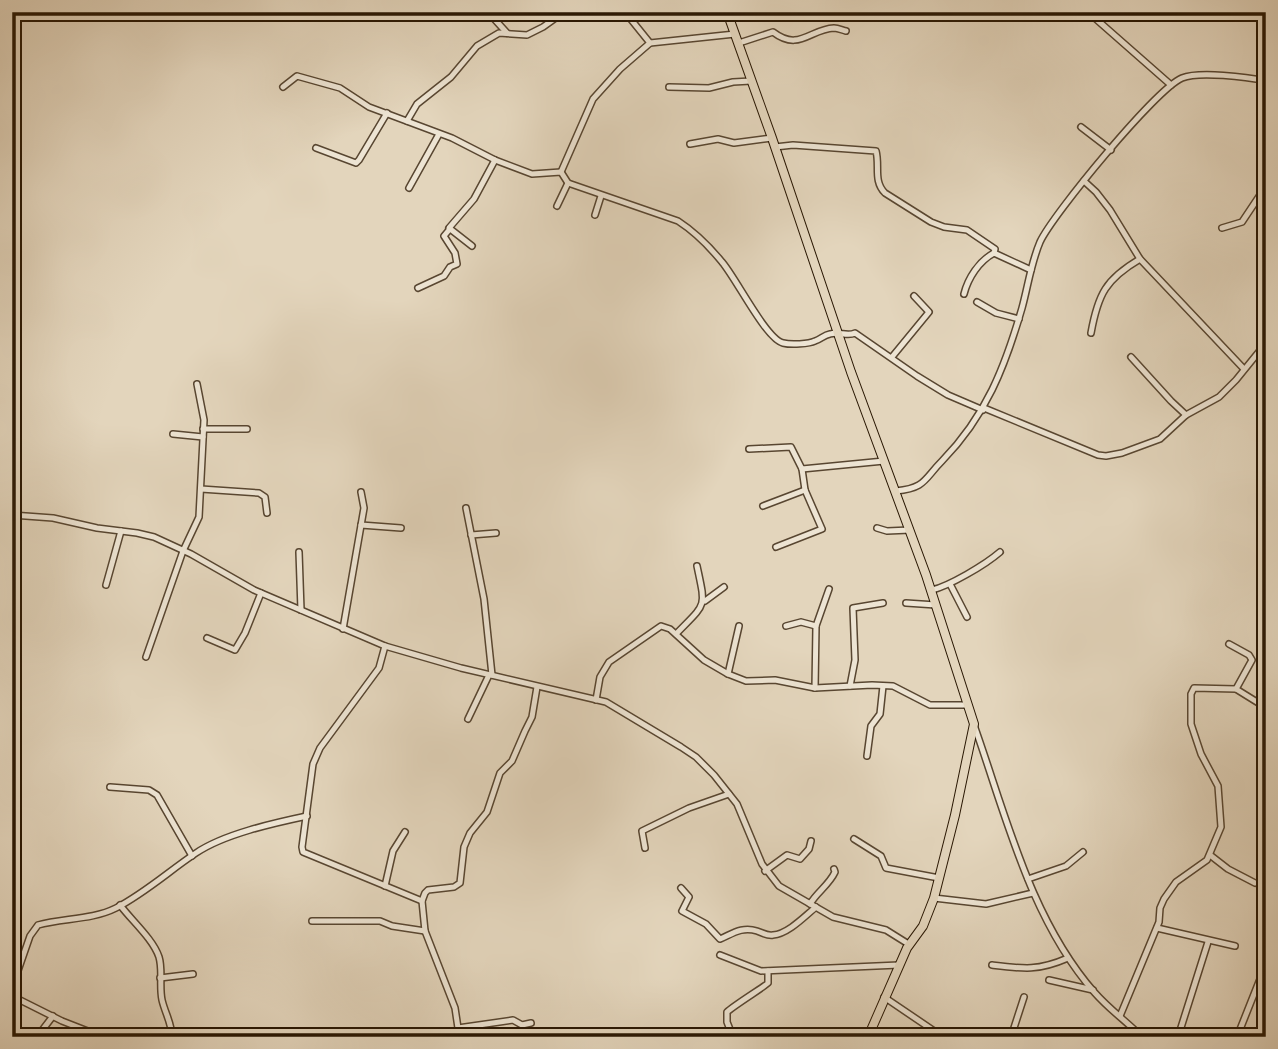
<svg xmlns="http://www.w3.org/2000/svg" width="1278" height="1049" font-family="'Libre Bodoni',serif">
	<rect width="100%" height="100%" fill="#e3d5bc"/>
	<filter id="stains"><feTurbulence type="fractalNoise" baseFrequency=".00286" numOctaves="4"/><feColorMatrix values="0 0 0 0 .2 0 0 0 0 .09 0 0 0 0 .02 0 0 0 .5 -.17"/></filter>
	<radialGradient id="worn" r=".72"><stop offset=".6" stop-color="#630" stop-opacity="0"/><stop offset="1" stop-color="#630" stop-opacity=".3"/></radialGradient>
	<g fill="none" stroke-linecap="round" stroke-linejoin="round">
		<defs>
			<g id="minor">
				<path d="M488 12 507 33"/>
				<path d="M1088 12 1171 85"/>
				<path d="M650 43 735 34"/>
				<path d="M739 43 773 32C799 52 810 29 834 28 838 28 842 30 846 31"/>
				<path d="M283 87 297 76 340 88 369 107 452 138 495 160 532 174 561 172 568 183 678 221C695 232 709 246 722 262 736 278 766 339 783 343 791 345 809 344 815 341 821 339 824 335 830 334 839 331 847 337 855 333L917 376 948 395 983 410"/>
				<path d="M669 87 709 88 733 82 751 81"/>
				<path d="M407 121 417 104 451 77 477 46 499 33 527 35 543 27 564 12"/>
				<path d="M1081 127 1111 150"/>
				<path d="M690 144 718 139 734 143 772 138"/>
				<path d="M775 147 793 145 876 151C880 166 873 181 885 193L931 222 944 227 967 230 995 249 994 253"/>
				<path d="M316 148 356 163 359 160 387 113"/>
				<path d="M561 172 593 99 620 69 650 43 625 12"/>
				<path d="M1084 181 1096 192 1110 210 1140 259 1244 369"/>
				<path d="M409 188 439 134"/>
				<path d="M557 206 568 183"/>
				<path d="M595 215 601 196"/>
				<path d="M1222 228 1242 222 1266 186"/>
				<path d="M472 246 449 228 474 199 495 160"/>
				<path d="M1266 274 1261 281 1266 291"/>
				<path d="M418 288 444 276 450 267 457 264 455 253 444 236 449 230"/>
				<path d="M964 294C968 278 979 261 994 253L1031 270"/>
				<path d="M977 302 996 313 1019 319"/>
				<path d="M1091 333C1098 294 1106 279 1140 259"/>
				<path d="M892 357 929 312 914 296"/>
				<path d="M1131 357 1171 401 1186 415"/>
				<path d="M984 408 1098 455 1106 456 1122 453 1160 439 1186 415 1219 397 1236 380 1266 343"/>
				<path d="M203 429H247"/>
				<path d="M173 434 203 437"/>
				<path d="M749 449 791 447 802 469 884 461"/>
				<path d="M201 489 259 493 265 497 267 513"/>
				<path d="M896 491C926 488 924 479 942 461 986 416 1005 367 1022 308 1028 286 1031 263 1040 242 1053 214 1156 89 1182 78 1199 71 1247 77 1266 81"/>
				<path d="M763 506 805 490"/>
				<path d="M466 508 484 599 492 675"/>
				<path d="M12 515 53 518 97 528 137 533 154 537 191 554 254 590 385 646 461 668 606 702 681 747 696 757 714 775 737 804 762 864 779 886 833 917 886 930 910 945"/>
				<path d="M361 525 401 528"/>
				<path d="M877 528 887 531 910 530"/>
				<path d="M471 535 496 533"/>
				<path d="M776 547 822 529 805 490 802 469"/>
				<path d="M299 552 301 610"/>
				<path d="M950 584 967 617"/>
				<path d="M106 585 121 531"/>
				<path d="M932 590C949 586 985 565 1000 552"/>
				<path d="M705 601 724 587"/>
				<path d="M906 603 936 605"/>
				<path d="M786 626 801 622 816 626 815 688"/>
				<path d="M816 626 829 589"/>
				<path d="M343 629 364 508 361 492"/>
				<path d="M676 634C707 602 706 609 697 566"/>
				<path d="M207 638 235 650 245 633 261 593"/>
				<path d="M385 646 379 668 320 748 313 764 302 847 303 852 422 901"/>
				<path d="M146 657 183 551 199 517 204 420 197 384"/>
				<path d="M728 674 739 626"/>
				<path d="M850 686 855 660 853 608 883 603"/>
				<path d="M1236 689 1265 707"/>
				<path d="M596 700 600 677 609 662 661 626 670 629 704 660 728 674 746 681 775 680 815 688 872 685 893 686 930 705H967"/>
				<path d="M468 719 489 675"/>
				<path d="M974 725C1006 815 1030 919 1095 993 1109 1009 1127 1022 1142 1037"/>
				<path d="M867 756 871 726 880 714 883 686"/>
				<path d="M110 787 149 790 157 795 192 856"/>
				<path d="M854 839 881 856 886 868 939 878"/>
				<path d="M645 848 642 831 689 808 729 794"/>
				<path d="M1210 855 1228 869 1255 883"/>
				<path d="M765 871 787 855 800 859 809 849 811 841"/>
				<path d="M1028 879 1066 866 1083 852"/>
				<path d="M385 886 393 851 405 832"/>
				<path d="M681 888 689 897 682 911 706 924 720 939C732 934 742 926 757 931 763 933 767 936 773 935 788 934 805 916 816 907"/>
				<path d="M934 898 986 904 1033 893"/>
				<path d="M810 904C817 892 829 885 835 872L834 869"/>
				<path d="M120 905C132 921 153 939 159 957 163 970 159 986 162 1000 165 1013 172 1024 172 1037"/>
				<path d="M312 921H380L392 926 425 931"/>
				<path d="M1157 928 1235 946"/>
				<path d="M720 955 761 971 899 965"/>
				<path d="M992 965C1024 969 1038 971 1068 958"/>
				<path d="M160 978 193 974"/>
				<path d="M1049 980 1093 990"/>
				<path d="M12 988 30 936 38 925C63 918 92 920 116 908 145 893 169 871 196 853 224 834 274 823 307 816"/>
				<path d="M12 996 62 1021 103 1037"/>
				<path d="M884 997 943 1037"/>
				<path d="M1120 1016 1159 922 1160 908 1164 899 1176 882 1207 860 1221 827 1218 786 1201 754 1191 724V694L1194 688 1236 689 1252 660 1249 655 1229 644"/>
				<path d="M458 1028 513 1020 522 1025 531 1023"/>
				<path d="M12 1029 35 1037"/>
				<path d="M37 1037 53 1016"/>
				<path d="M455 1037 458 1028 455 1008 425 931 422 901 425 893 428 890 454 887 460 883 464 847 470 833 487 812 500 773 512 761 525 731 532 717 537 687"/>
				<path d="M733 1037 727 1022V1012C733 1006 767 985 768 983 768 981 768 973 768 971"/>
				<path d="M1011 1037 1024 997"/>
				<path d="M1178 1037 1208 942"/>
				<path d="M1237 1037 1266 964"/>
			</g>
			<path id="primary" d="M727 12 772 138 851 372 926 575 974 724 955 815 934 898 923 926 907 948 868 1037"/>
		</defs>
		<use href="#minor" stroke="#584631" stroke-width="8"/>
		<use href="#primary" stroke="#291703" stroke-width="10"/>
		<use href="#minor" stroke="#ede4d3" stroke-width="5"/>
		<use href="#primary" stroke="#e3d5bc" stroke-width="8"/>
	</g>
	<rect width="1278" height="1049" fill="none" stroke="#e3d5bc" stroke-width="42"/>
	<rect x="14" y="14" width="1250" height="1021" fill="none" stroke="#291703" stroke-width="3.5"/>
	<rect x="21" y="21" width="1236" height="1007" fill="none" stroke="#291703" stroke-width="2"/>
	<rect width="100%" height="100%" filter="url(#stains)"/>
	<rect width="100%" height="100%" fill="url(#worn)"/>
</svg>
